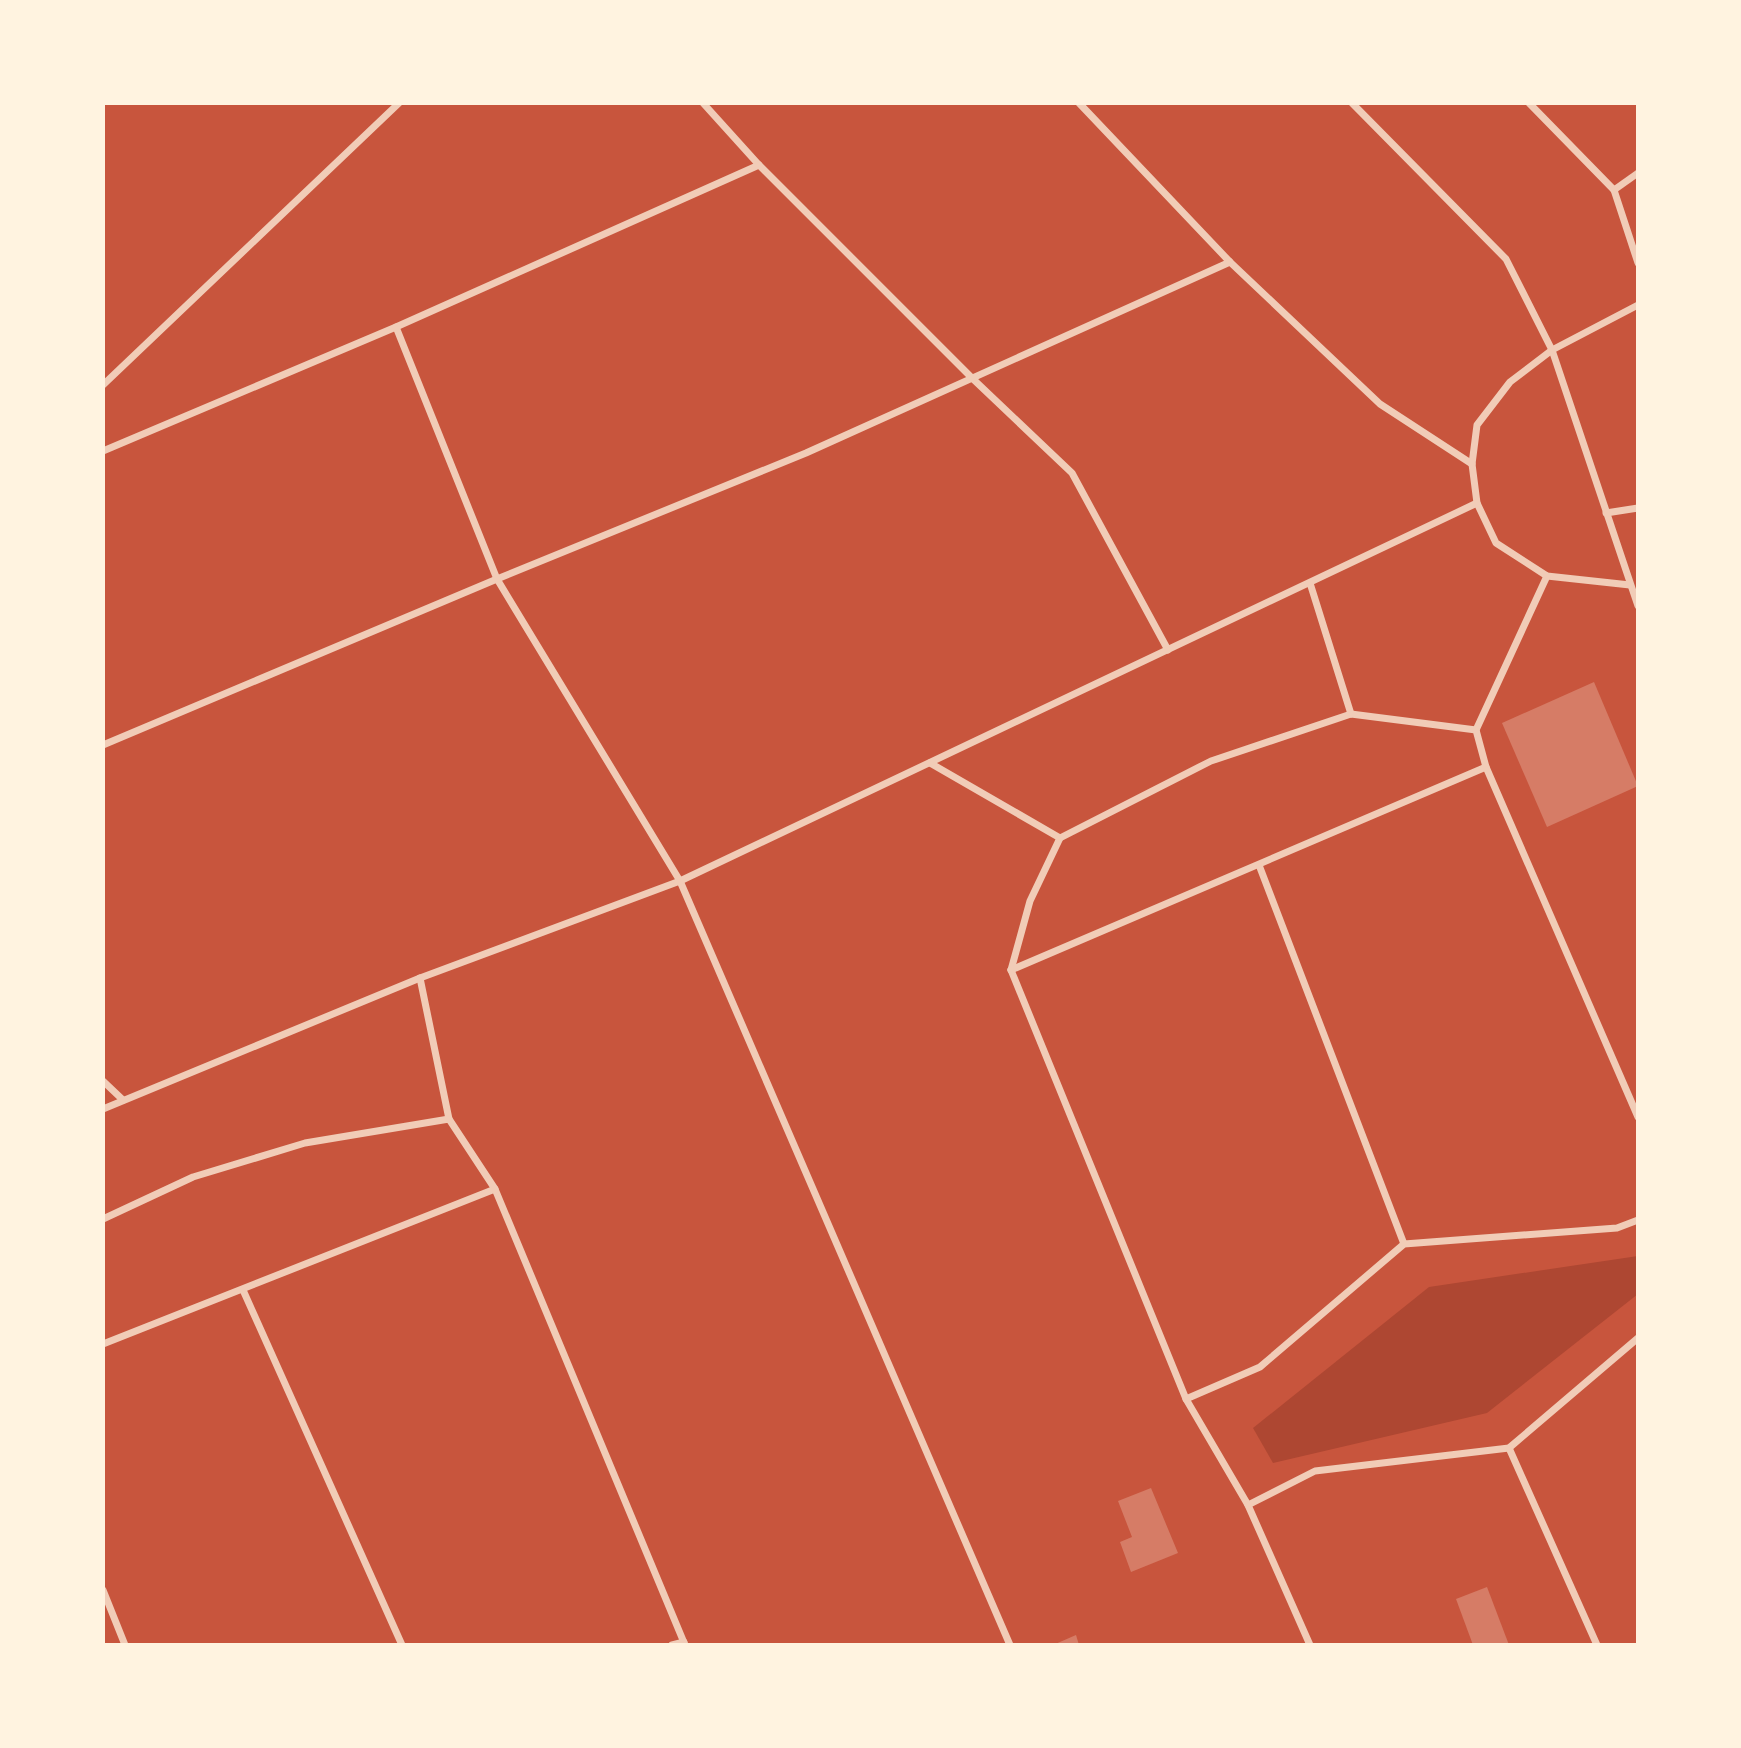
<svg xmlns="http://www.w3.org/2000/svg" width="1741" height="1748" font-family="'IBM Plex Sans',sans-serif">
	<rect width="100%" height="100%" fill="#c8553d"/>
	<path fill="#ae4732" d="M1638 1256V1294L1487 1413 1273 1463 1253 1428 1429 1287Z"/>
	<g fill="#d67c66">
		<path d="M1594 682 1638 786 1547 827 1502 723Z"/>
		<path d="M1151 1488 1178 1553 1131 1572 1120 1542 1132 1537 1118 1501Z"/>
		<path d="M1487 1587 1509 1645H1473L1456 1599Z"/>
		<path d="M1076 1635 1079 1645H1053Z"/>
	</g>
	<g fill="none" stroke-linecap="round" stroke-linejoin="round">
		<g stroke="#f1ccb7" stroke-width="7">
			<path d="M703 103 759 165 973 379 1072 473 1168 650"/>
			<path d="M1079 103 1230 262 1380 404 1472 464"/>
			<path d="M1352 103 1506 259 1552 350 1638 606"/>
			<path d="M1529 103 1614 190 1638 263"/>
			<path d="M1614 190 1638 173"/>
			<path d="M396 327 497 579 680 881 1010 1645"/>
			<path d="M103 385 399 103"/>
			<path d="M103 451 396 327 759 165"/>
			<path d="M1606 513 1638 508"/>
			<path d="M1310 583 1351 714"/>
			<path d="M1630 585 1547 576 1496 543 1477 503 1472 464 1477 425 1510 382 1552 350 1638 305"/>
			<path d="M1476 730 1547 576"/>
			<path d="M103 745 497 579 806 453 1230 262"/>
			<path d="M930 763 1060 838"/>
			<path d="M1259 865 1404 1244"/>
			<path d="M1011 970 1030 901 1060 838 1211 761 1351 714 1476 730 1486 767 1638 1117"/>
			<path d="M1011 970 1186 1399 1248 1505 1310 1645"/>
			<path d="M1011 970 1486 767"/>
			<path d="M420 978 449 1119"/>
			<path d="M103 1081 123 1100"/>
			<path d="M103 1109 420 978 680 881 1477 503"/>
			<path d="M103 1219 193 1177 305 1143 449 1119 495 1189 685 1645"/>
			<path d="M243 1290 402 1645"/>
			<path d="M103 1344 495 1189"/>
			<path d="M1186 1399 1260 1367 1404 1244 1617 1228 1638 1220"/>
			<path d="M1509 1448 1597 1645"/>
			<path d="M1248 1505 1315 1471 1509 1448 1638 1338"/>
			<path d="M103 1590 125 1645"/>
			<path d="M672 1645 684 1642"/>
		</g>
	</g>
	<rect width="1741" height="1748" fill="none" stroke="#fff3e0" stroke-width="210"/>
</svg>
